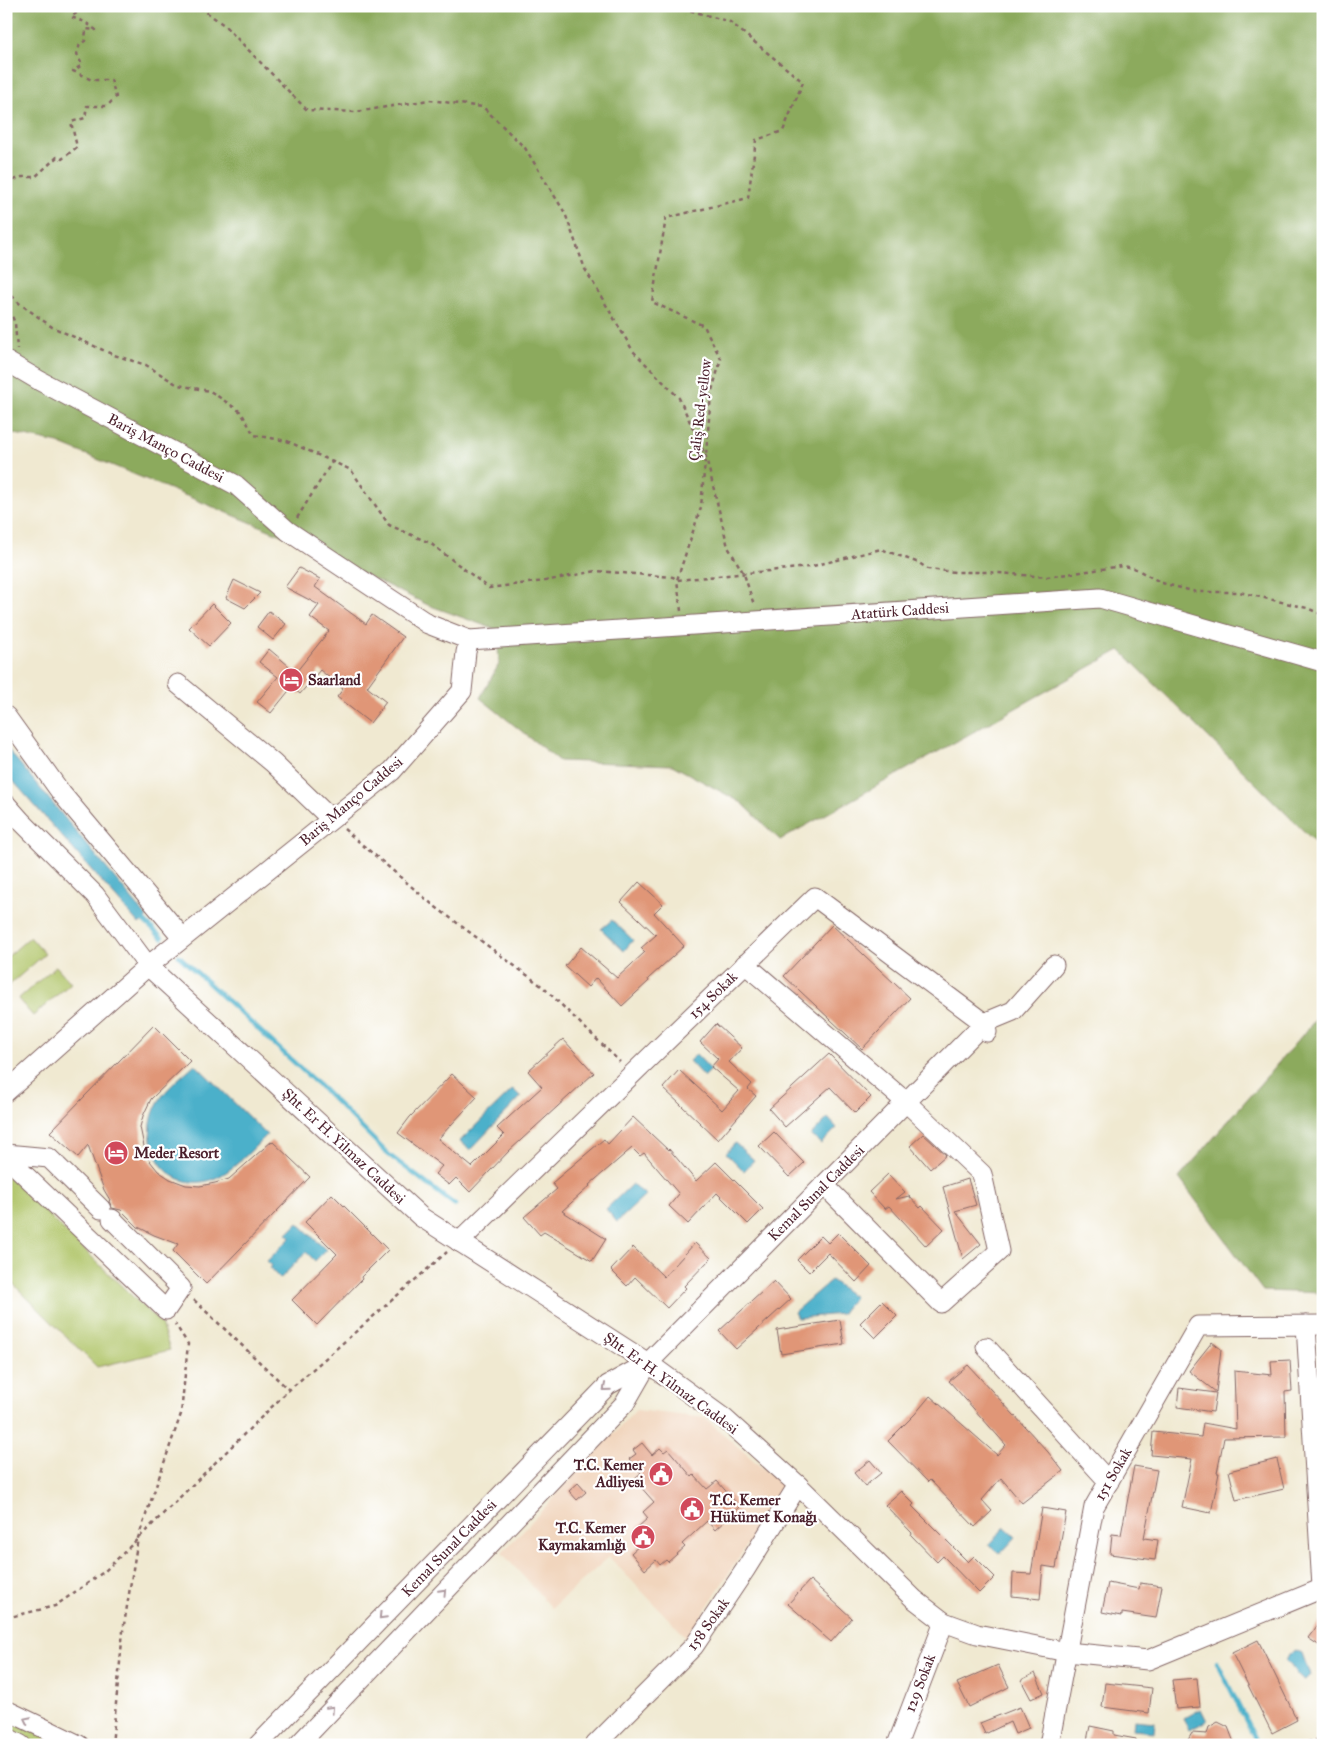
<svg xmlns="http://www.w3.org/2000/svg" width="1329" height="1751" font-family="'IM FELL Great Primer',serif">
	<rect width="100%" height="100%" fill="#fff"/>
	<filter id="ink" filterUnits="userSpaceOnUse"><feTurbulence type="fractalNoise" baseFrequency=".02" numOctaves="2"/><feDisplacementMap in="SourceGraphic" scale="10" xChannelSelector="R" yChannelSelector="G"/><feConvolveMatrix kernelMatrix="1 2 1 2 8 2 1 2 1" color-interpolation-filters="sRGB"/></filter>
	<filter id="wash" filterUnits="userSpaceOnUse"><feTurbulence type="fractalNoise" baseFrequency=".0096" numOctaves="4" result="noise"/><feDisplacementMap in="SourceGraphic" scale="20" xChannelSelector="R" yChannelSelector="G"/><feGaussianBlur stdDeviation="1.12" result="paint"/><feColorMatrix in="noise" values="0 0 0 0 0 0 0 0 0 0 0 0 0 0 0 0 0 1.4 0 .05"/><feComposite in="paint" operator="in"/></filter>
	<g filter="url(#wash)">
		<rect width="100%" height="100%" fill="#f0e9d1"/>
		<path fill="#f1d5bd" d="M636 1410 705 1418 784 1487 687 1638 609 1557 552 1608 502 1553Z"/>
		<g fill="#b0c569" stroke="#7d724a">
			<path d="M30 937 45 954 7 987 6 958Z"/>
			<path d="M56 966 71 983 33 1016 18 999Z"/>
			<path d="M6 1174 161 1324 170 1350 97 1367 6 1277Z"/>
			<path d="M6 1717 65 1745H40L6 1728Z"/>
		</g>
		<g fill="#8caa5d" stroke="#6b6444">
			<path d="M6 6H1323V850L1120 650 780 840 742 803 672 765 559 761 480 698 499 664 497 630 428 605 291 539 58 443 6 432Z"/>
			<path d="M1323 1011V1293L1263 1291 1179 1178Z"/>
		</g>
		<g fill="#4bb0ca" stroke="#4a687a">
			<path d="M6 747 147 917 139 924 6 773Z"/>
			<path d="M612 920 633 940 624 951 601 929Z"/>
			<path d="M696 1054 711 1070 704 1077 689 1061Z"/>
			<path d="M195 1064 267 1135C250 1151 233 1172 211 1180 167 1193 139 1147 155 1109 162 1091 181 1077 195 1064Z"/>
			<path d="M513 1089 521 1097 470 1150 460 1141Z"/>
			<path d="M828 1118 837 1128 821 1144 811 1135Z"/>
			<path d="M735 1143 754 1160 744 1171 726 1153Z"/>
			<path d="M632 1184 646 1195 617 1222 606 1209Z"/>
			<path d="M298 1223 326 1250 315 1261 306 1252 280 1279 270 1268 272 1266 267 1261 290 1238 287 1234Z"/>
			<path d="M831 1280 854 1297 841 1314 797 1318 794 1312Z"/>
			<path d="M1005 1527 1016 1537 1000 1554 989 1544Z"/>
			<path d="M1296 1650 1302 1653 1310 1676 1305 1681C1295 1676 1295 1668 1286 1661L1289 1655Z"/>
			<path d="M1201 1709 1207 1721 1189 1730 1183 1719Z"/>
			<path d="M1134 1720 1155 1722 1154 1732 1133 1730Z"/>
		</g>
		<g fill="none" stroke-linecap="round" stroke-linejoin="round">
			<g stroke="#4bb0ca" stroke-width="4.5">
				<path d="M143 920 162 938"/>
				<path d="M179 956 326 1092 389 1155 455 1205"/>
				<path d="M1217 1662 1258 1745"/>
			</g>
		</g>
		<g id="blocks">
			<g fill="#e09677">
				<path d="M299 568 320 579 315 587 366 624 372 615 403 637 367 687 386 702 370 723 337 697 343 689 320 670 300 694 292 687 271 713 257 702 278 677 259 662 269 649 296 672 329 631 310 617 319 605 285 587Z"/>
				<path d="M234 580 260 593 245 608 226 598Z"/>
				<path d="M212 604 231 623 209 646 189 628Z"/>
				<path d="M269 611 286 624 273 640 257 627Z"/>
				<path d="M639 882 663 904 654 913 684 946 648 979 649 981 622 1006 596 978 588 987 565 966 581 947 617 978 645 952 641 948 656 935 621 902Z"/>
				<path d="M832 925 910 998 862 1049 784 976Z"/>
				<path d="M716 1024 742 1048 729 1062 752 1084 748 1089 756 1096 718 1140 663 1088 679 1070 722 1110 739 1091 711 1067 718 1059 700 1042Z"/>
				<path d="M154 1025 190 1061 151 1099 143 1116 140 1127 146 1156 158 1171 170 1179 186 1185 200 1186 215 1183 229 1179 272 1141 310 1177 206 1284 173 1251 178 1244 154 1235 138 1227 121 1210 112 1208 109 1201 110 1200 104 1190 88 1145 78 1157 50 1132Z"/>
				<path d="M563 1039 594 1073 509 1151 470 1192 456 1178 449 1185 435 1174 442 1166 398 1133 410 1117 452 1074 477 1097 438 1139 472 1167 504 1135 497 1128 542 1087 528 1071Z"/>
				<path d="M829 1054 871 1097 855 1113 830 1087 785 1127 769 1109Z"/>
				<path d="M633 1117 668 1150 669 1149 696 1181 716 1162 763 1209 748 1224 717 1193 688 1224 669 1206 679 1194 644 1153 640 1156 632 1148 589 1185 590 1186 562 1211 606 1239 592 1261 544 1232 540 1235 524 1217 557 1189 552 1183 604 1139 608 1144Z"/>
				<path d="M774 1132 804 1163 789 1177 759 1146Z"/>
				<path d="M923 1134 946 1155 930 1169 910 1146Z"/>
				<path d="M888 1174 905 1192 896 1199 909 1196 920 1208 922 1206 944 1229 926 1246 889 1206 885 1209 869 1192Z"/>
				<path d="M968 1179 976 1205 955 1211 981 1244 963 1259 943 1187Z"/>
				<path d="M332 1194 388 1250 361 1277 362 1279 317 1325 292 1300 337 1254 305 1222Z"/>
				<path d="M838 1233 871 1266 856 1282 828 1253 809 1272 797 1260 821 1236 828 1243Z"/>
				<path d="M695 1243 711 1258 684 1286 686 1288 667 1308 635 1277 627 1286 611 1270 633 1247 664 1277Z"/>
				<path d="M774 1281 791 1299 736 1349 719 1331Z"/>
				<path d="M882 1301 897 1316 875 1338 860 1323Z"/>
				<path d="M840 1320 844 1344 781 1354 777 1330Z"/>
				<path d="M1212 1342 1221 1349 1216 1392 1189 1371Z"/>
				<path d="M1290 1360 1292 1391 1285 1392 1286 1437 1224 1438 1217 1473H1219L1211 1513 1182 1507 1192 1459 1151 1455 1153 1432 1201 1437 1203 1423 1236 1429 1234 1371 1272 1375 1271 1361Z"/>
				<path d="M968 1365 1048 1452 1063 1471 1022 1503 1001 1478 982 1500 992 1511 975 1527 930 1480 928 1482 888 1441 915 1414 930 1396 997 1455 1006 1445 949 1381Z"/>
				<path d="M1179 1388 1216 1393 1213 1412 1177 1407Z"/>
				<path d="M642 1443 652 1455 660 1448 664 1452 668 1449 692 1477 694 1475 707 1489 717 1481 740 1507 715 1530 707 1521 682 1544 685 1547 668 1562 666 1560 660 1565 656 1560 645 1570 631 1553 641 1544 636 1538 641 1534 637 1528 648 1518 643 1512 654 1502 639 1485 641 1483 636 1477 641 1473 629 1459 636 1454 633 1450Z"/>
				<path d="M1277 1459 1284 1489 1236 1500 1229 1471Z"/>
				<path d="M870 1460 881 1473 865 1486 854 1473Z"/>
				<path d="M1134 1466 1157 1470 1144 1538 1158 1540 1155 1560 1110 1554 1112 1534 1121 1535Z"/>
				<path d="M578 1483 586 1492 577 1500 569 1491Z"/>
				<path d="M901 1491 914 1504 912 1506 968 1562 974 1556 995 1577 979 1593 943 1556 937 1562 911 1535 912 1533 885 1505Z"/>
				<path d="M1042 1508 1066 1512 1056 1568 1043 1566 1040 1599 1012 1596 1013 1573 1031 1574Z"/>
				<path d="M810 1580 852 1618 831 1642 788 1604Z"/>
				<path d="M1108 1583 1139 1589 1140 1583 1162 1586 1156 1618 1122 1613V1616L1102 1612Z"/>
				<path d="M1323 1618V1648L1308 1638Z"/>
				<path d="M1258 1640 1297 1720 1272 1733 1232 1653Z"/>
				<path d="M998 1665 1009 1687 969 1707 957 1683Z"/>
				<path d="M1035 1673 1044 1693 1031 1699 1021 1680Z"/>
				<path d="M1197 1678 1200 1707 1176 1709 1172 1680Z"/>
				<path d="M1105 1683 1152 1688 1149 1713 1102 1707Z"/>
				<path d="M1020 1707 1029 1728 1015 1734 1010 1722 985 1734 980 1723Z"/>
				<path d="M1218 1722 1228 1727 1235 1745H1185L1192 1733 1207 1734 1209 1727Z"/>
				<path d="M1090 1726 1114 1731V1735L1136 1739V1745H1086Z"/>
			</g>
		</g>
	</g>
	<g filter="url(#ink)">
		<use href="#blocks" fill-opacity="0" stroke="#846665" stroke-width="1"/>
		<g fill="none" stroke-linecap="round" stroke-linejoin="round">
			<defs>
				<g id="minor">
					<path d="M6 361 40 381 236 485 288 531 428 624 469 640 466 652 462 691 392 771 148 966 6 1092"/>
					<path d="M469 640 1100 598 1323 662"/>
					<path d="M178 684 273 763 331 819"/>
					<path d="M6 716 62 794 182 937"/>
					<path d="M6 804 21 821 95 895 148 966 421 1217 648 1363 725 1419 798 1485 914 1599 944 1622 977 1634 1067 1652 1148 1660 1323 1588"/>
					<path d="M745 964 906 1102 982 1174 999 1251 941 1303 824 1185"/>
					<path d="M987 1032 984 1023 1013 1011 1054 965"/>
					<path d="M6 1154 49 1158 101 1209"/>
					<path d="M6 1157 166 1310 181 1288 112 1219"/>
					<path d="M1306 1325 1322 1587"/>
					<path d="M986 1347 1109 1482"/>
					<path d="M6 1710 79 1745"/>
					<path d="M6 1737 21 1745"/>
					<path d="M258 1745 608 1385 648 1363 984 1023 815 897 459 1242"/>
					<path d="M298 1745 625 1403 648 1363"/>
					<path d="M595 1745 694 1646 745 1570 798 1485"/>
					<path d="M897 1745 944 1622"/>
					<path d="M1049 1745 1094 1507 1198 1326 1323 1325"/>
				</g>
			</defs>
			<use href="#minor" stroke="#846665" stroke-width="21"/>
			<g stroke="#846665" stroke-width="2.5" stroke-dasharray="4 4" stroke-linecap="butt">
				<path d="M192 6 202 9 224 25 307 110 356 112 429 100 483 107 525 148 565 213 585 269 633 351 679 398 706 457 728 547 744 574 754 605"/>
				<path d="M675 6 730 22 803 82 783 131 756 140 748 198 666 218 652 302 704 326 721 359 711 394 706 455"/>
				<path d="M6 183 22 177H35L57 157 62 159 77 147 71 122 85 118 87 106H107L116 97 111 80H92L73 71 82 65 77 54 80 44 85 41 86 29 96 30 85 22 71 17 87 6"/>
				<path d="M6 290 19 303 52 327 114 355 146 365 178 385 210 391 241 412 254 435 287 441 351 470 389 525 430 543 489 588 545 581 596 571 673 577 677 580 809 567 881 549 919 563 928 569 955 572H987L1047 577 1122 566 1134 568 1162 583 1196 592H1239L1307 608 1323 615"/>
				<path d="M6 302 15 323 17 349"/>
				<path d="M297 518 332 462"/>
				<path d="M681 611 677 580 701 507 705 461"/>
				<path d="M344 829 433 905 543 987 620 1062"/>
				<path d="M194 1300 289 1390"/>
				<path d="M6 1618 55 1606 105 1571 289 1390 447 1252"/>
				<path d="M112 1745 123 1631 138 1538 181 1414 188 1344 175 1324"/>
				<path d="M1300 1745 1303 1743 1323 1739"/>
			</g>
			<use href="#minor" stroke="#fff" stroke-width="19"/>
		</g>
		<defs><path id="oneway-chevron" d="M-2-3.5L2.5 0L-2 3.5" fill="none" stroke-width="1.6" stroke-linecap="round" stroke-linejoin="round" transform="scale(1.25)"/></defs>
		<g stroke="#ae9aa0">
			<use href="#oneway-chevron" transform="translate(606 1388) rotate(140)"/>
			<use href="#oneway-chevron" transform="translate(443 1592) rotate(-46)"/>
			<use href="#oneway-chevron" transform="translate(382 1616) rotate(134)"/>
			<use href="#oneway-chevron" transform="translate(331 1709) rotate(-47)"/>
			<use href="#oneway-chevron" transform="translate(27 1720) rotate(-154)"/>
		</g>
	</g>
	<defs>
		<symbol id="hotel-disc" viewBox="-11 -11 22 22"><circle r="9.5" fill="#d1495b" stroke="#fff"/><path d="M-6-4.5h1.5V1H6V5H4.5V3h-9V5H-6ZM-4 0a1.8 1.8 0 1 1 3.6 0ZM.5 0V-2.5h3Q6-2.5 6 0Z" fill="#fff"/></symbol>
		<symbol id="civic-disc" viewBox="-11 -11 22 22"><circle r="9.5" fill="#d1495b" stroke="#fff"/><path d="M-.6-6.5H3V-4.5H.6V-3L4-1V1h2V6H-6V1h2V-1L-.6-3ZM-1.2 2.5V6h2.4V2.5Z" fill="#fff"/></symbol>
	</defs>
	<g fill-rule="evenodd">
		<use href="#hotel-disc" x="277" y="666" width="28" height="28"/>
		<use href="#hotel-disc" x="102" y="1139" width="28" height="28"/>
		<use href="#civic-disc" x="647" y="1460" width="28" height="28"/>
		<use href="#civic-disc" x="678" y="1495" width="28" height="28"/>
		<use href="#civic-disc" x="629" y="1523" width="28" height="28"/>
	</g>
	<g text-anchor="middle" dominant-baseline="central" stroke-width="4.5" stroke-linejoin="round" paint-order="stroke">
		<g font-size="15" fill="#4a1f2b" stroke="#fff">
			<text transform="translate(700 410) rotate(-83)">Çaliş Red-yellow</text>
			<text transform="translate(166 448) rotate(28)">Bariş Manço Caddesi</text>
			<text transform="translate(900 611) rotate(-4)">Atatürk Caddesi</text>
			<text transform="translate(351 801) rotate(-40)">Bariş Manço Caddesi</text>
			<text transform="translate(713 995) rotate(-44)">154 Sokak</text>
			<text transform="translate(344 1146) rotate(43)">Şht. Er H. Yilmaz Caddesi</text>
			<text transform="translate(816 1193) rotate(-45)">Kemal Sunal Caddesi</text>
			<text transform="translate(671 1383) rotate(36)">Şht. Er H. Yilmaz Caddesi</text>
			<text transform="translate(1113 1474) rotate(-60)">151 Sokak</text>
			<text transform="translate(449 1548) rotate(-46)">Kemal Sunal Caddesi</text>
			<text transform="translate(708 1624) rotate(-54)">158 Sokak</text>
			<text transform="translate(920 1683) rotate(-69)">129 Sokak</text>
		</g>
		<g font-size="15" font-weight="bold" fill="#4a1f2b" stroke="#fff" text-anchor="start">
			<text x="308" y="680">Saarland</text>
			<text x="134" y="1153">Meder Resort</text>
			<text x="644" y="1465" text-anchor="end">T.C. Kemer<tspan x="644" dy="17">Adliyesi</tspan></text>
			<text x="710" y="1500">T.C. Kemer<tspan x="710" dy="17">Hükümet Konağı</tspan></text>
			<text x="626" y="1528" text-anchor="end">T.C. Kemer<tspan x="626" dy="17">Kaymakamlığı</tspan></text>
		</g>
	</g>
	<rect width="1329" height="1751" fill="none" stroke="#fff" stroke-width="25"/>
</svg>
